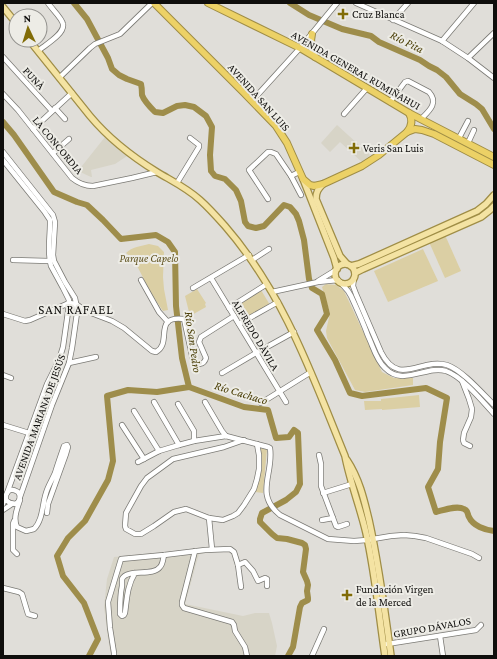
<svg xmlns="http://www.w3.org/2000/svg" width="497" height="659" font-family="'Crimson Pro',serif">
	<rect width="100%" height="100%" fill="#e0ded9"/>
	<g fill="#d7d4c7">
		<path d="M337 125 370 155 363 163 340 142 330 152 321 143Z"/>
		<path d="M105 137 127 156 115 164 91 170 92 177H91L78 171Z"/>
		<path d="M207 548 206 553 199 554 185 604 243 616 255 613H269L272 623 277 646 275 656H111L108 638 104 607 107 579 114 557Z"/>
	</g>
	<g fill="#dbcfa4">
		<path d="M445 235 461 271 445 278 429 242Z"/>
		<path d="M149 244 158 246 164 252 163 277 164 289 168 310 163 311 151 293 134 260 126 253C132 247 141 246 149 244Z"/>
		<path d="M423 249 438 281 388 302 374 271Z"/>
		<path d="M326 284 336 285 344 291 382 372 394 378H413V385L365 392 355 390 327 338 326 331 330 313 322 287Z"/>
		<path d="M197 289 206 303 205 304 206 307 190 316 185 296Z"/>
		<path d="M261 290 270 305 243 321 234 307Z"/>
		<path d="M419 395 420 407 382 410V409L365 410 364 401H381V399Z"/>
		<path d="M259 448 267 449 263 493 255 492Z"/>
	</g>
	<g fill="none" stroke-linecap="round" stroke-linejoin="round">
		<g stroke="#9e8d4b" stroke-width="6">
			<path d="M74 3 87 19 108 58 112 69 119 75 127 79 141 84C142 88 142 91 142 95 144 101 150 107 155 112L163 113 177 106 185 105 194 107 206 116 212 127 210 155 211 171 215 176 225 179 236 190 241 201 245 222 248 226 256 228 264 226 284 205 290 207 296 214 299 221 304 240 309 279 312 288 322 294 327 314 317 330 335 360 350 393 362 396 426 388 447 398 440 442 438 469 428 487 436 512C444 510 457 505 464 509 469 511 467 514 469 517 473 526 485 530 494 531"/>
			<path d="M290 3 309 15 342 29 371 36 379 42 420 60 429 66 437 70 446 77 460 94 476 104 482 109 494 129"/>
			<path d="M3 122 14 135 54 192 77 202 87 205 103 220 121 239 156 235 168 242 175 252 176 306 182 358 189 387 157 392 128 390 107 396 113 461 108 480 85 521 68 538 57 556 63 576 84 603 98 639 89 656"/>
			<path d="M189 387 244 407 268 410 276 438 289 437 294 430 298 433 300 484 296 492 286 500 262 513 260 519V522L272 534 277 538 287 539 302 543 305 545 306 549 303 572 307 581 308 585 307 591 308 598V600L302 603 300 607 293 647 288 656"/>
		</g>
		<defs>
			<g id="minor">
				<path d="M356 3 442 41 468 58 494 78"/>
				<path d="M393 20 408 3"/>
				<path d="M442 41 474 3"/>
				<path d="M38 51C45 45 65 34 63 24 62 18 51 8 48 3"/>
				<path d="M3 57 52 111"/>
				<path d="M468 58 494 33"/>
				<path d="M60 77 90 48 95 44 120 34 152 3"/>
				<path d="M3 94 18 110 72 178C78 183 85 186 93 186L132 178 157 172"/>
				<path d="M252 101 300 48 337 3"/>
				<path d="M390 102 405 82 408 81 429 92C439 103 429 111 421 119"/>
				<path d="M55 108 65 119"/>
				<path d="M344 114 367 88"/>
				<path d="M33 129 72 93"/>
				<path d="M459 138 468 121"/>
				<path d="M468 143 474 130"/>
				<path d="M3 152 53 215 55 222 53 255 54 261 65 282 75 298 76 303 77 313 72 348 69 363 52 405 20 497"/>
				<path d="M53 153 69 139"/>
				<path d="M3 160 44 211 50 220V224C50 238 47 253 51 266L63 288 69 300 68 312 63 347 59 360 47 384 7 493"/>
				<path d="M291 176 301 195"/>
				<path d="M177 183 199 147V145L190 138"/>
				<path d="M268 199 249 170 268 152H271L276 154 291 176 299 172"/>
				<path d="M13 260 49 261"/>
				<path d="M252 260 269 249"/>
				<path d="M354 277 353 286 356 294 381 352C399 388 421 357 447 365 462 370 482 393 494 405"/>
				<path d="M211 278 286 402"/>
				<path d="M141 280 159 312 168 322"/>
				<path d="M318 281 336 270"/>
				<path d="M340 282 348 291 351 296C357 309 363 322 368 336 373 346 376 360 385 368 403 387 426 365 446 371 463 377 482 401 494 414"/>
				<path d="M193 288 249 255"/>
				<path d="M272 292 318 282 338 280"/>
				<path d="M76 304 86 311 112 321 124 328 152 351 156 352C173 343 152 315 184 319L193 360C197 366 204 365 206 358L199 342 201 337 234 316"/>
				<path d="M229 308 267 284"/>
				<path d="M3 314 25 321 30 320 69 303 76 304"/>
				<path d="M239 324 278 302"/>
				<path d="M69 363 96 357"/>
				<path d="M222 373 256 353 294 332"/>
				<path d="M3 375 11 378"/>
				<path d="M462 381 469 399 472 409 471 417 464 433 463 440 464 443 470 446"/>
				<path d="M154 402 179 445"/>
				<path d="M205 402 222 431 226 436"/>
				<path d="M261 403 311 372"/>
				<path d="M178 404 194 431V441"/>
				<path d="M134 411 159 451"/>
				<path d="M3 425 29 433"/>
				<path d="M122 425 144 459"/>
				<path d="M244 440 224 447 173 459 158 470 147 478 141 486 126 513 125 526 126 529 135 534H141L154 526 174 512 186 509 209 518 223 520 233 516 238 513 244 505 254 489 257 479 259 469V455L257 444"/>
				<path d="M319 455 321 464V486L336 526 338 527 347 524"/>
				<path d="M138 462 159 451 179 445 194 441 226 436 268 447 270 448C274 474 254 494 280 515L328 539 354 541 367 540 391 536 404 535 415 536 426 538 472 554 479 558"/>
				<path d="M323 493 352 484"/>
				<path d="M20 500C17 509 13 518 17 527L26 531 34 529C43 520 42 505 46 493 48 486 52 480 55 473 58 463 61 455 64 446L67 445 68 447 66 454 48 504 47 513"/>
				<path d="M3 504C6 496 7 485 18 492 21 496 20 501 16 504L10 503 6 500V495"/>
				<path d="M3 510 12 504"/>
				<path d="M209 518 212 549"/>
				<path d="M322 520 333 518"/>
				<path d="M14 521 13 524V550L17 554"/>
				<path d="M195 551 182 602V605L184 608 232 622 234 625 235 631 245 647 247 656"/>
				<path d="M238 565 245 562 253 571 258 581 265 578 267 579V586"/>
				<path d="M135 573C127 586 127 599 125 613L124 615 122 616 120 614C120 605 120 595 122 586 122 583 122 581 122 579 127 568 153 577 160 567 163 564 163 559 164 555"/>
				<path d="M3 588 19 592 22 594 28 614 35 616"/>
				<path d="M440 636 443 656"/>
				<path d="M387 644 476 630 481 625"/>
				<path d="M114 656V653L110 628 108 602 121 559 164 555 205 550 230 549 234 552 238 565 241 587"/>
				<path d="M312 656 324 629"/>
			</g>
			<g id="major">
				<path d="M3 7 16 23"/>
				<path d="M29 40 90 116C110 140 131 156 157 172 172 181 187 188 200 200 209 208 217 217 225 226 284 294 312 375 345 456 350 482 360 507 366 533 375 573 379 615 385 656"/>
				<path d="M303 179 334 258 337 269"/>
				<path d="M323 184C318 189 316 192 316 199L340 256 347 264"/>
				<circle cx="345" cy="274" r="10"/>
				<path d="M351 266 359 264 477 211 486 204 494 195"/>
				<path d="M355 273 363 269 481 217 490 210 494 206"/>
				<path d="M347 460C359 478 364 499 369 520 379 565 385 611 391 656"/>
			</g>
			<g id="highway">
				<path d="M154 3 244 93 276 126 287 143 303 179 310 185 314 186 323 184 362 166 379 155 407 132 415 129 422 130 434 134 494 165"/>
				<path d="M208 3 300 48 409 113 494 157"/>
				<path d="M312 34C310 42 311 49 315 57"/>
				<path d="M407 132C412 126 413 120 409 113"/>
			</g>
		</defs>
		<use href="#minor" stroke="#7b7a75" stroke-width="6"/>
		<use href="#major" stroke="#9f8d46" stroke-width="8"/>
		<use href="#highway" stroke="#9f8d46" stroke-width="8"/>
		<use href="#minor" stroke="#fff" stroke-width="4.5"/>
		<use href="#major" stroke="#f4e3a3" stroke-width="5.5"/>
		<use href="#highway" stroke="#ecd166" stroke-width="6"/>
	</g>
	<g fill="#816c07" stroke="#edece6" stroke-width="1.5">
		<path d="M341 8h4v4h4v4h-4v4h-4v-4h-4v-4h4z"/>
		<path d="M352 142h4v4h4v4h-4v4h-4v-4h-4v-4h4z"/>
		<path d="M345 589h4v4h4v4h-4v4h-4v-4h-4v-4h4z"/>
	</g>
	<g text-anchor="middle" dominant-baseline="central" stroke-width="4" stroke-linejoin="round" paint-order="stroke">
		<g font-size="11" fill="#0f0e0c" stroke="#edece6" text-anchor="start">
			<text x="352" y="14">Cruz Blanca</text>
			<text x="363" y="148">Veris San Luis</text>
			<text x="356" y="589">Fundación Virgen<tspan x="356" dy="13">de la Merced</tspan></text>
		</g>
		<g font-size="11" fill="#0f0e0c" stroke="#edece6">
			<text transform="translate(356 70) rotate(30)">AVENIDA GENERAL RUMIÑAHUI</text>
			<text transform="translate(34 78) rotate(47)">PUNÀ</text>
			<text transform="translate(259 97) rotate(48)">AVENIDA SAN LUIS</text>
			<text transform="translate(58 145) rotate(50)">LA CONCORDIA</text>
			<text transform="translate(256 335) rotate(59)">ALFREDO DÀVILA</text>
			<text transform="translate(39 417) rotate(-70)">AVENIDA MARIANA DE JESÚS</text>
			<text transform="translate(432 627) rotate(-10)">GRUPO DÁVALOS</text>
		</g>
		<g font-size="11" font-style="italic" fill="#615421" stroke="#edece6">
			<text x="149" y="258">Parque Capelo</text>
		</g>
		<g font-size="12" font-style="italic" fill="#493d05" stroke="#edece6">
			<text transform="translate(407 42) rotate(27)">Río Pita</text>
			<text transform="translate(193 342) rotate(82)">Río San Pedro</text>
			<text transform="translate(241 393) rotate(17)">Río Cachaco</text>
		</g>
		<g font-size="13" letter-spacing="1" fill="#0f0e0c" stroke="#edece6">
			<text x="76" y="309">SAN RAFAEL</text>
		</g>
	</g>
	<rect width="497" height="659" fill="none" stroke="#0f0e0c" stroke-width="8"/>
	<g transform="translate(28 28) rotate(356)"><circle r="19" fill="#edece6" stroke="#94938f"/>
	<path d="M0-3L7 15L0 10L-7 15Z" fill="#816c07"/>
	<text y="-6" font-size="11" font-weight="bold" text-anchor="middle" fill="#0f0e0c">N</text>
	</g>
</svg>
